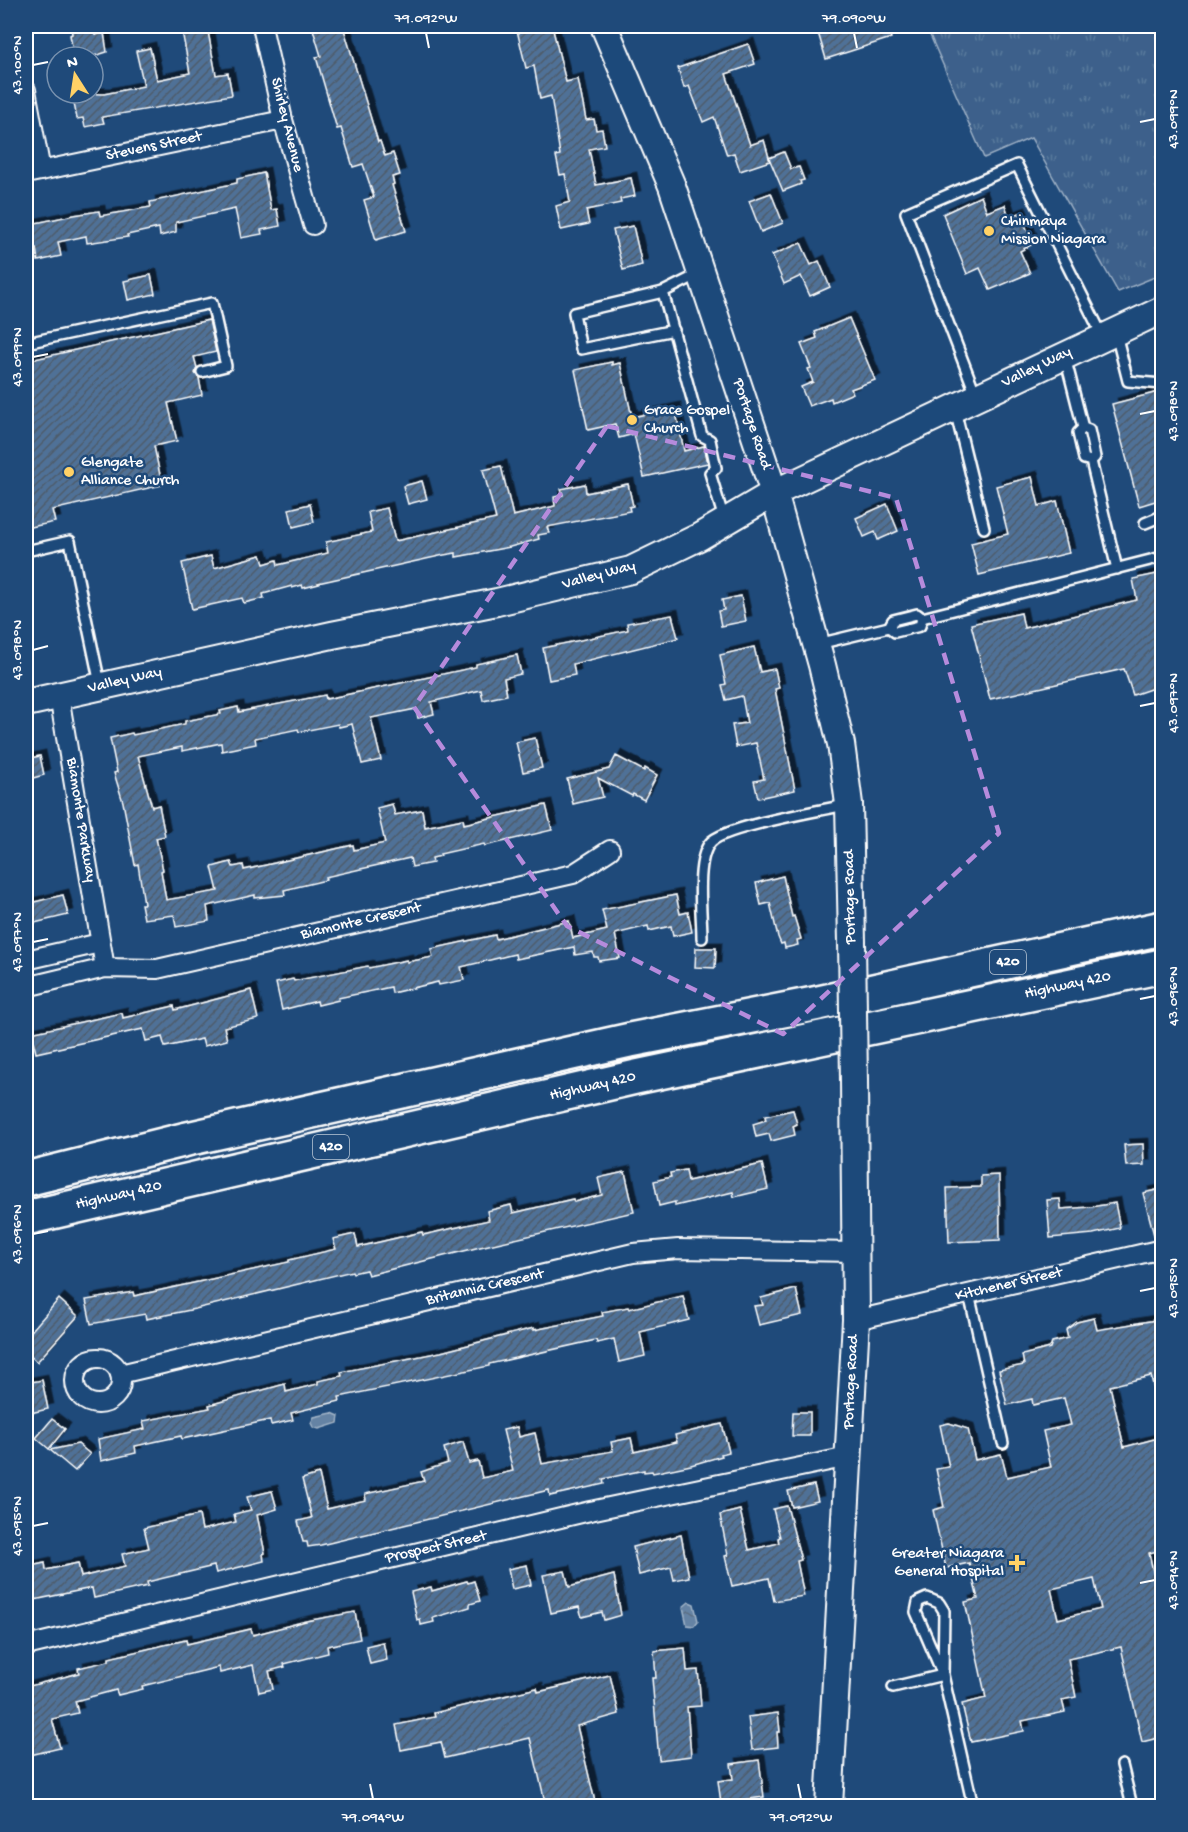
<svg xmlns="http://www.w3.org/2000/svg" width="1188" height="1832" font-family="'Gochi Hand',sans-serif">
	<defs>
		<pattern id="park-tufts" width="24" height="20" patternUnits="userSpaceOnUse" patternTransform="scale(1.5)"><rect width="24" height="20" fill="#3c618b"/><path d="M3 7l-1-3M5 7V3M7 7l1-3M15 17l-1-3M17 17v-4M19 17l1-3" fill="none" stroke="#59799c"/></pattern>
		<pattern id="water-ripples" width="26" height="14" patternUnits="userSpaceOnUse" patternTransform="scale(1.5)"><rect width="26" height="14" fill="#6583a4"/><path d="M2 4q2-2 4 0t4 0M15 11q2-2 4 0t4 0" fill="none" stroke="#5b6d81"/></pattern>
		<pattern id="building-hatch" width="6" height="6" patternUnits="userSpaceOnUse" patternTransform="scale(1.5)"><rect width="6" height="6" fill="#507197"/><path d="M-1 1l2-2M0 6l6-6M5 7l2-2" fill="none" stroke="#4e5b6a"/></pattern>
		<filter id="shadow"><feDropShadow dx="5.5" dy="-5.5" stdDeviation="0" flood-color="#0009"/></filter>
	</defs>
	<rect width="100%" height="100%" fill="#1f4a7a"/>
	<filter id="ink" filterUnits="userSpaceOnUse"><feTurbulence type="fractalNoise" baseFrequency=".0167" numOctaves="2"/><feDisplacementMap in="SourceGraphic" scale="12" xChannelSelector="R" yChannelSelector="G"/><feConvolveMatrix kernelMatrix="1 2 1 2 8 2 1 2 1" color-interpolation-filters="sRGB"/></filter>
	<g filter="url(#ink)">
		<path fill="url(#park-tufts)" stroke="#9eb0c5" stroke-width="1.5" d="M926 26H1162V274L1118 292 1031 138 984 158Z"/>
		<g fill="url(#water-ripples)" stroke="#a3b5c8" stroke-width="1.5">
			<path d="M332 1413 339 1416 338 1423 319 1429 313 1427 311 1423 314 1417Z"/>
			<path d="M689 1602 694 1604 698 1621 694 1626 687 1625 683 1607Z"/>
		</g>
		<g fill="url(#building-hatch)" stroke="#fff" stroke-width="1.5" fill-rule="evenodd" filter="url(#shadow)">
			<path d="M71 26H93L95 35 104 33 107 52 91 57H74L70 35 72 34Z"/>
			<path d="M181 26H207L216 75 228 73 232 95 102 117 104 123 85 127 83 118 77 119 72 93 104 94 144 86 136 51 150 48 157 80 190 73Z"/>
			<path d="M312 26H343L378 142 380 141 385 156 393 153 400 175 392 177 394 184 392 185 406 231 376 240 364 200 374 197 363 164 353 167 341 128 337 129 316 57 321 56Z"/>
			<path d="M516 26H552L566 82 578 79 586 120 594 119 596 130 602 129 605 146 589 149 596 185 631 178 635 196 620 199 621 203 586 210 589 224 561 230 556 206 570 202 565 174 560 175 556 156 560 155 551 96 540 99 534 66 526 68Z"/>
			<path d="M816 26H887L891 38 826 59Z"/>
			<path d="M748 44 755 64 726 74 750 145 764 140 770 161 740 171 734 153 727 155 714 117 703 122 689 86 684 88 678 68Z"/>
			<path d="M784 152 791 169 799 167 804 180 800 181 801 184 783 191 769 158Z"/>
			<path d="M264 173 271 210 277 209 280 226 261 230 262 234 241 238 235 209 176 222V232L160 236 159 228 127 235 128 237 87 243 86 236 58 242 61 256 38 261 36 248 26 250V225L74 215 99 211 100 216 151 207 150 202 237 183V179Z"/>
			<path d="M771 193 783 223 761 232 749 201Z"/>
			<path d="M981 196 987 212 1005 205 1009 217 1020 213 1033 244 1020 251 1030 273 990 290 980 268 967 274 943 214Z"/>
			<path d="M633 226 642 265 623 270 613 230Z"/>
			<path d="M801 243 811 265 819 261 830 287 810 296 801 276 784 284 772 255Z"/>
			<path d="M151 275 155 294 128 300 124 281Z"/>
			<path d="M849 318 875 380 851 389 853 393 832 402 831 398 809 406 801 387 813 382 808 369 811 368 801 344 817 338 815 332Z"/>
			<path d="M209 320 216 352 194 357 197 368 195 373 199 378 202 395 168 403 177 441 154 446 162 485 52 510 55 522 26 528V361Z"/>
			<path d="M612 362V365L620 363 632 417 675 408 684 451 704 446 708 463 644 477 634 434 619 438 615 424 588 430 575 370Z"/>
			<path d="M1162 391V499L1139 506 1112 404Z"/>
			<path d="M501 466 513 516 555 506 554 497 563 495 561 489 585 484 586 493 628 484 633 506 629 507 630 511 547 527 549 533 538 535 539 539 510 547 456 557V553L444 555 318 583 319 584 303 588 302 585 292 588V586L263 594 264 598 244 603 242 598 192 609 182 563 211 556 214 568 261 555 264 564 277 560 278 565 328 553 326 542 372 532 368 512 387 508 395 541 496 519 483 470Z"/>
			<path d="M1032 477 1039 506 1057 501 1069 553 979 575 971 543 1008 534 996 486Z"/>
			<path d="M422 481 427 499 408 504 403 486Z"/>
			<path d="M310 504 314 522 293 527 289 509Z"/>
			<path d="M887 504 898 531 878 540 875 532 864 537 856 518Z"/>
			<path d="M1162 573V685L1133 695 1124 669 990 699 971 624 1021 613 1024 628 1137 600 1133 579Z"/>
			<path d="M741 596 746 621 721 626 718 611 724 610 722 600Z"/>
			<path d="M672 615 678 638 573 664 575 675 549 680 543 648 628 630 627 623Z"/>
			<path d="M754 647 760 672 775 669 779 688 775 689 795 790 758 798 754 781 764 779 756 743 736 747 732 725 747 723 742 696 726 700 722 685 726 684 720 655Z"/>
			<path d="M517 655 521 674 504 678 507 695 483 700 481 690 431 702 434 714 418 718 416 709 371 718 381 760 362 764 352 724 339 727 338 724 299 732 298 729 255 738 256 744 222 751 221 743 182 751V747L138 756 152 807 159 805 165 836 156 838 163 870 161 871 166 900 218 891 212 867 231 862 233 867 243 865 244 870 353 845 354 850 385 843 377 808 392 804 395 815 422 810 425 827 463 819 464 824 546 805 552 830 485 846 484 844 440 854 441 856 432 858 433 863 412 867 410 858 325 877 326 880 284 890 285 895 255 898V895L207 906 209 921 176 927 174 915 144 919 141 904H144L138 864 135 865 123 802 114 773 117 772 110 738 132 733 133 735 185 724V721L221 714 220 711 238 707 239 712 325 695 326 699 476 667V664Z"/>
			<path d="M535 738 542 768 523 772 516 742Z"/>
			<path d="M40 756 44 775 26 780V759Z"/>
			<path d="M616 756 644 771 645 768 657 775 644 800 633 794 632 796 598 778 603 797 573 804 567 779 609 769Z"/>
			<path d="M783 876 792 917 794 916 801 939 797 940 798 945 785 948 784 943 781 944 778 937 770 903 761 905 756 883Z"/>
			<path d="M63 895 68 915 26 925V904Z"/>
			<path d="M676 895 680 914 688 912 692 932 673 936 671 926 649 931 648 926 615 934 620 958 599 961 598 957H594L593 952 575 955 574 947 516 959 515 954 461 967 464 980 439 985 438 982 392 993 391 987 338 998 339 1000 318 1005 317 1001 282 1010 276 983 293 979 294 981 368 966 369 968 407 960V962L433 957 431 949 495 935 496 939 569 921 573 938 607 930 602 910Z"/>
			<path d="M696 948H716L715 968 695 967Z"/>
			<path d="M251 990 258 1019 224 1027 227 1040 204 1046 202 1039 165 1047 162 1037 146 1041 143 1029 36 1053 31 1033 122 1013 123 1018 174 1006 175 1010Z"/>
			<path d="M793 1110 797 1124 793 1126 795 1135 771 1141 769 1134 756 1137 753 1124 766 1120 765 1116Z"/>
			<path d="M1143 1144 1144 1165 1126 1166 1124 1145Z"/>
			<path d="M762 1164 768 1189 734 1197 733 1192 675 1206V1202L659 1206 654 1181 671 1177 670 1173 686 1170 688 1181Z"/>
			<path d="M625 1172 634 1212 480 1247 368 1275 366 1270 353 1273 352 1271 195 1309 146 1319 145 1314 91 1324 86 1300 133 1292 134 1296 289 1262V1260L336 1249 333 1239 355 1234 358 1247 422 1232 423 1235 489 1220 487 1211 511 1205 513 1213 573 1199 574 1202 602 1195 598 1178Z"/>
			<path d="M999 1175 1000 1240 949 1242 947 1188 981 1187V1176Z"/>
			<path d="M1161 1189 1162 1197V1238L1155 1239 1143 1193Z"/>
			<path d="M1060 1199 1061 1209 1091 1207 1115 1203 1120 1228 1093 1234 1050 1238 1047 1200Z"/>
			<path d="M796 1289 802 1315 759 1325 754 1306 763 1305 761 1298Z"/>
			<path d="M683 1296 689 1320 640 1332 645 1356 619 1362 614 1339 597 1343 596 1340 489 1364V1366L339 1397 340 1401 291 1413 293 1420 271 1425 270 1420 182 1439 181 1436 135 1446 136 1453 101 1461 98 1439 145 1429 143 1421 210 1408 209 1405 285 1384 286 1392 318 1384V1381L342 1376 341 1372 441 1352 534 1328V1330L603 1316 602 1312 628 1307 629 1309Z"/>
			<path d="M59 1299 78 1316 37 1362 26 1352V1337Z"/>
			<path d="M1094 1318 1097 1330 1162 1319V1402L1157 1403 1151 1376 1110 1386 1124 1447 1162 1437V1550L1149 1553 1162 1612V1737L1142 1742 1121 1647 1068 1659 1076 1697 1062 1700 1065 1712 1022 1721 1024 1731 971 1742 962 1704 986 1698 965 1602 978 1599 969 1563 946 1568 933 1510 944 1507 936 1469 949 1467 940 1425 949 1423 968 1429 975 1460 1001 1454 1007 1477 1051 1467 1043 1431 1071 1425 1064 1398 1033 1405 1032 1399 1007 1405 999 1370 1024 1365 1022 1355 1050 1348 1052 1342 1068 1338 1066 1330 1077 1322ZM1094 1579 1101 1609 1058 1619 1051 1589Z"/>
			<path d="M42 1380 48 1409 26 1414V1383Z"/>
			<path d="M793 1412H810V1436H792Z"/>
			<path d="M52 1419 65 1429 49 1449 36 1438Z"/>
			<path d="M722 1424 729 1452 721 1454 722 1456 691 1465 653 1473 652 1471 644 1472V1470L603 1479 604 1484 550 1496 549 1490 321 1545 308 1547 307 1542H303L298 1521 312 1518 302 1479 319 1474 327 1509 366 1500 365 1494 424 1481 421 1472 448 1463 444 1448 463 1442 469 1463 478 1461 482 1478 513 1471 503 1430 517 1427 519 1437 535 1433 542 1464 613 1451 611 1442 631 1438 634 1452 677 1442 675 1435Z"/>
			<path d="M78 1444 90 1454 75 1471 50 1450Z"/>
			<path d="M814 1485 818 1501 792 1507 788 1491Z"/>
			<path d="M272 1491 277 1509 257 1515 265 1553 263 1554 264 1561 216 1573 214 1566 147 1582 148 1586 94 1598 92 1588 29 1601 26 1585V1567L45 1563 46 1570 78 1563 81 1577 125 1566 122 1554 149 1548 144 1528 199 1515 202 1530 236 1522 234 1514 251 1510 247 1497Z"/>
			<path d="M787 1506 801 1560 797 1561 804 1596 774 1601 769 1578 732 1586 725 1556 728 1555 720 1515 740 1510 749 1550 779 1543 778 1538 780 1537 773 1509Z"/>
			<path d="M681 1535 689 1577 674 1580 671 1567 639 1575 633 1547Z"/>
			<path d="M527 1565 531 1585 512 1589 508 1569Z"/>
			<path d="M565 1571 569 1587 614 1575 621 1615 604 1620 602 1612 582 1617 579 1607 551 1613 543 1575Z"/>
			<path d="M467 1581 468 1583 474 1581 480 1601 470 1604V1607L433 1618 434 1622 421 1625 420 1619 417 1620 411 1592 431 1587 432 1591Z"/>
			<path d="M355 1612 360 1639 327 1646 328 1653 284 1664 285 1667 269 1671 273 1689 259 1692 253 1665 220 1673 219 1667 142 1686 143 1689 118 1695 116 1690 75 1701 78 1713 52 1719 60 1748 26 1756V1687L79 1673 78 1668 109 1661V1658L156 1647 186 1640 187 1644 251 1629 253 1635 306 1621Z"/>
			<path d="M383 1642 387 1660 370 1664 366 1646Z"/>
			<path d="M685 1648 687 1671 698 1670 701 1706 687 1707 691 1756 659 1760 652 1678H656L654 1651Z"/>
			<path d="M610 1675 619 1714 577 1726 596 1806H546L530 1738 445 1758 441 1742 401 1750 396 1725 435 1717 434 1713 537 1688 538 1692Z"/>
			<path d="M778 1713 780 1732H777L778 1747 752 1750 748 1717Z"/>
			<path d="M759 1760 764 1797 721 1803 718 1781 733 1779 731 1764Z"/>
		</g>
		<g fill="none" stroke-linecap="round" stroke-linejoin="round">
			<defs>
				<g id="lane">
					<path d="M663 292 699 274"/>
					<path d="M674 330 581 349 574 313 663 292 702 436 710 440 716 468 710 473 724 519"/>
					<path d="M1116 334 1128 381 1162 384"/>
					<path d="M26 343 212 303 226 366 202 372"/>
					<path d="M1065 357 1083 428 1089 430 1095 457 1091 461"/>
					<path d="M976 395 906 213 1017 165 1103 337"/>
					<path d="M955 410 984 528"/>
					<path d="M1083 428 1078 433 1084 459 1091 461 1117 569"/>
					<path d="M1145 523 1162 516"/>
					<path d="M26 551 70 541 100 684"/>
					<path d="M889 627 895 632 920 626 922 618"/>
					<path d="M818 644 889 627 893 620 917 614 922 618 1162 557"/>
					<path d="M702 938C702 914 695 861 710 843 722 827 822 810 846 805"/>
					<path d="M969 1294 1003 1443"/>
					<path d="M943 1675 944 1611 939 1603 927 1598 918 1602 916 1612 943 1675 973 1806"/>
					<path d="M893 1687 943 1675"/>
					<path d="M1122 1765 1132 1806"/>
				</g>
				<g id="street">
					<path d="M262 26 283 120 313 225"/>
					<path d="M26 90 41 171"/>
					<path d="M26 174 283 120"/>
					<path d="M59 696 105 968"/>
					<path d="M26 960 100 943"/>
					<path d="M26 987 105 968 157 969 573 874 610 850"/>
					<path d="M856 1320 1162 1249"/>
					<circle cx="98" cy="1381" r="23"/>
					<path d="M120 1374 633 1253 678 1249 855 1252"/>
					<path d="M26 1646 590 1511 848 1457"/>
				</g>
				<g id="secondary">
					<path d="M604 26 672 186 774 493 822 665 841 744 849 804 852 942"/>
					<path d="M26 703 332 635 497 602 631 570 699 537 774 493 1162 310"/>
					<path d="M829 1806 856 1320 854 1081"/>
				</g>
				<g id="highway">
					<path d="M26 1179 187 1139 630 1040 814 1004 1162 928"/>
					<path d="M26 1218 636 1077 1162 966"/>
				</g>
			</defs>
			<use href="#lane" stroke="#fff" stroke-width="14"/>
			<use href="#street" stroke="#fff" stroke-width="22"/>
			<use href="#secondary" stroke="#fff" stroke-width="30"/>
			<use href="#highway" stroke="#fff" stroke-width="38"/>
			<use href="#lane" stroke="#1f4a7a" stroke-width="9"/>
			<use href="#street" stroke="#1f4a7a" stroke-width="18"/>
			<use href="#secondary" stroke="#1f4a7a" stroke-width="26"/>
			<use href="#highway" stroke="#1f4a7a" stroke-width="33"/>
			<defs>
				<path id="secondary-bridge" d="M852 942 854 1081"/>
			</defs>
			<use href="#secondary-bridge" stroke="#fff" stroke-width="30" stroke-linecap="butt"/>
			<use href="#secondary-bridge" stroke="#1f4a7a" stroke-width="26"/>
		</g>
	</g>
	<path fill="none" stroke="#b68bdc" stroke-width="4.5" stroke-dasharray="12 8" stroke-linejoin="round" d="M607 426 896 498 999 833 783 1034 567 926 414 707Z"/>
	<path fill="none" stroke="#fff" stroke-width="2" d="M426 33 429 48M854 33 857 48M33 65 48 62M1140 122 1155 119M33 357 48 354M1140 414 1155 411M33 650 48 646M1140 706 1155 703M33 942 48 939M1140 999 1155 996M33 1234 48 1231M1140 1291 1155 1288M33 1526 48 1523M1140 1583 1155 1580M370 1784 373 1799M798 1784 801 1799"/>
	<g fill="#ffd166" stroke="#1f4a7a" stroke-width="2">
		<circle cx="989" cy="231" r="6"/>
		<circle cx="632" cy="420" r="6"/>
		<circle cx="69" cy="472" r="6"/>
		<path d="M1014 1554h6v6h6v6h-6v6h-6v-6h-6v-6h6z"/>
	</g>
	<g text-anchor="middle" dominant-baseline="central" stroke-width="5" stroke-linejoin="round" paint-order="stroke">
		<g fill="#1f4a7a" stroke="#bcc9d7" stroke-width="1.5">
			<rect x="990" y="950" width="36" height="24" rx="4.5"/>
			<rect x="313" y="1135" width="36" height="24" rx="4.5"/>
		</g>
		<g font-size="15" font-weight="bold" fill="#fff">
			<text x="1008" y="962">420</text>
			<text x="331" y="1147">420</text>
		</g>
		<g font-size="16" fill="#fff" stroke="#1f4a7a">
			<text transform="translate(286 125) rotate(76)">Shirley Avenue</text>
			<text transform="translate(154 147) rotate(-12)">Stevens Street</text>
			<text transform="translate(1037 368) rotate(-26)">Valley Way</text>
			<text transform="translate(751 424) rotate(72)">Portage Road</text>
			<text transform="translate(599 576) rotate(-15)">Valley Way</text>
			<text transform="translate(125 681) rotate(-13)">Valley Way</text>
			<text transform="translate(80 820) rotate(81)">Biamonte Parkway</text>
			<text transform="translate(851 897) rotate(-91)">Portage Road</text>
			<text transform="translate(361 922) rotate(-13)">Biamonte Crescent</text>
			<text transform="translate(1068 986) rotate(-12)">Highway 420</text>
			<text transform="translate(593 1087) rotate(-13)">Highway 420</text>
			<text transform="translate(119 1196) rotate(-13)">Highway 420</text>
			<text transform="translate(1009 1285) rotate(-13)">Kitchener Street</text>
			<text transform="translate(485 1288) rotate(-13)">Britannia Crescent</text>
			<text transform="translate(852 1382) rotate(-87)">Portage Road</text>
			<text transform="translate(436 1548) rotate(-13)">Prospect Street</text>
		</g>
		<g font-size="16" fill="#fff" stroke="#1f4a7a" text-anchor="start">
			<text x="1001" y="222">Chinmaya<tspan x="1001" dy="18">Mission Niagara</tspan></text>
			<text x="644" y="411">Grace Gospel<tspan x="644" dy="18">Church</tspan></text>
			<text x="81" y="463">Glengate<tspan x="81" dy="18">Alliance Church</tspan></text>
			<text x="1004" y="1554" text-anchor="end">Greater Niagara<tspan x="1004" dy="18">General Hospital</tspan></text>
		</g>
	</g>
	<rect width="1188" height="1832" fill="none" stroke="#1f4a7a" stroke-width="66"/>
	<g transform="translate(75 75) rotate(348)"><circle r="28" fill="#1f4a7a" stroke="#7992af" stroke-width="1.5"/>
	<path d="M0-4.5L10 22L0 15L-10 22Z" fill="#ffd166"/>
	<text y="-9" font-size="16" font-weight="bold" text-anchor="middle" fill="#ffffff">N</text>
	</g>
	<rect x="33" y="33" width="1122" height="1766" fill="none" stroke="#fff" stroke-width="2"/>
	<g font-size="15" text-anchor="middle" fill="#fff">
		<text x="426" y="22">79.092°W</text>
		<text x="854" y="22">79.090°W</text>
		<text transform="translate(16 65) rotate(-90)" y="5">43.100°N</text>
		<text transform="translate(1172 119) rotate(-90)" y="5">43.099°N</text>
		<text transform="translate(16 357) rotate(-90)" y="5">43.099°N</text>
		<text transform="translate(1172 411) rotate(-90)" y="5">43.098°N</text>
		<text transform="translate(16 650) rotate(-90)" y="5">43.098°N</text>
		<text transform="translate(1172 703) rotate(-90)" y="5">43.097°N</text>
		<text transform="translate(16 942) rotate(-90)" y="5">43.097°N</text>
		<text transform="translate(1172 996) rotate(-90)" y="5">43.096°N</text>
		<text transform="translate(16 1234) rotate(-90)" y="5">43.096°N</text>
		<text transform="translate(1172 1288) rotate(-90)" y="5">43.095°N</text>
		<text transform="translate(16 1526) rotate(-90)" y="5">43.095°N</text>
		<text transform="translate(1172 1580) rotate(-90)" y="5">43.094°N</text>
		<text x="373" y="1821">79.094°W</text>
		<text x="801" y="1821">79.092°W</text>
	</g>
</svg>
